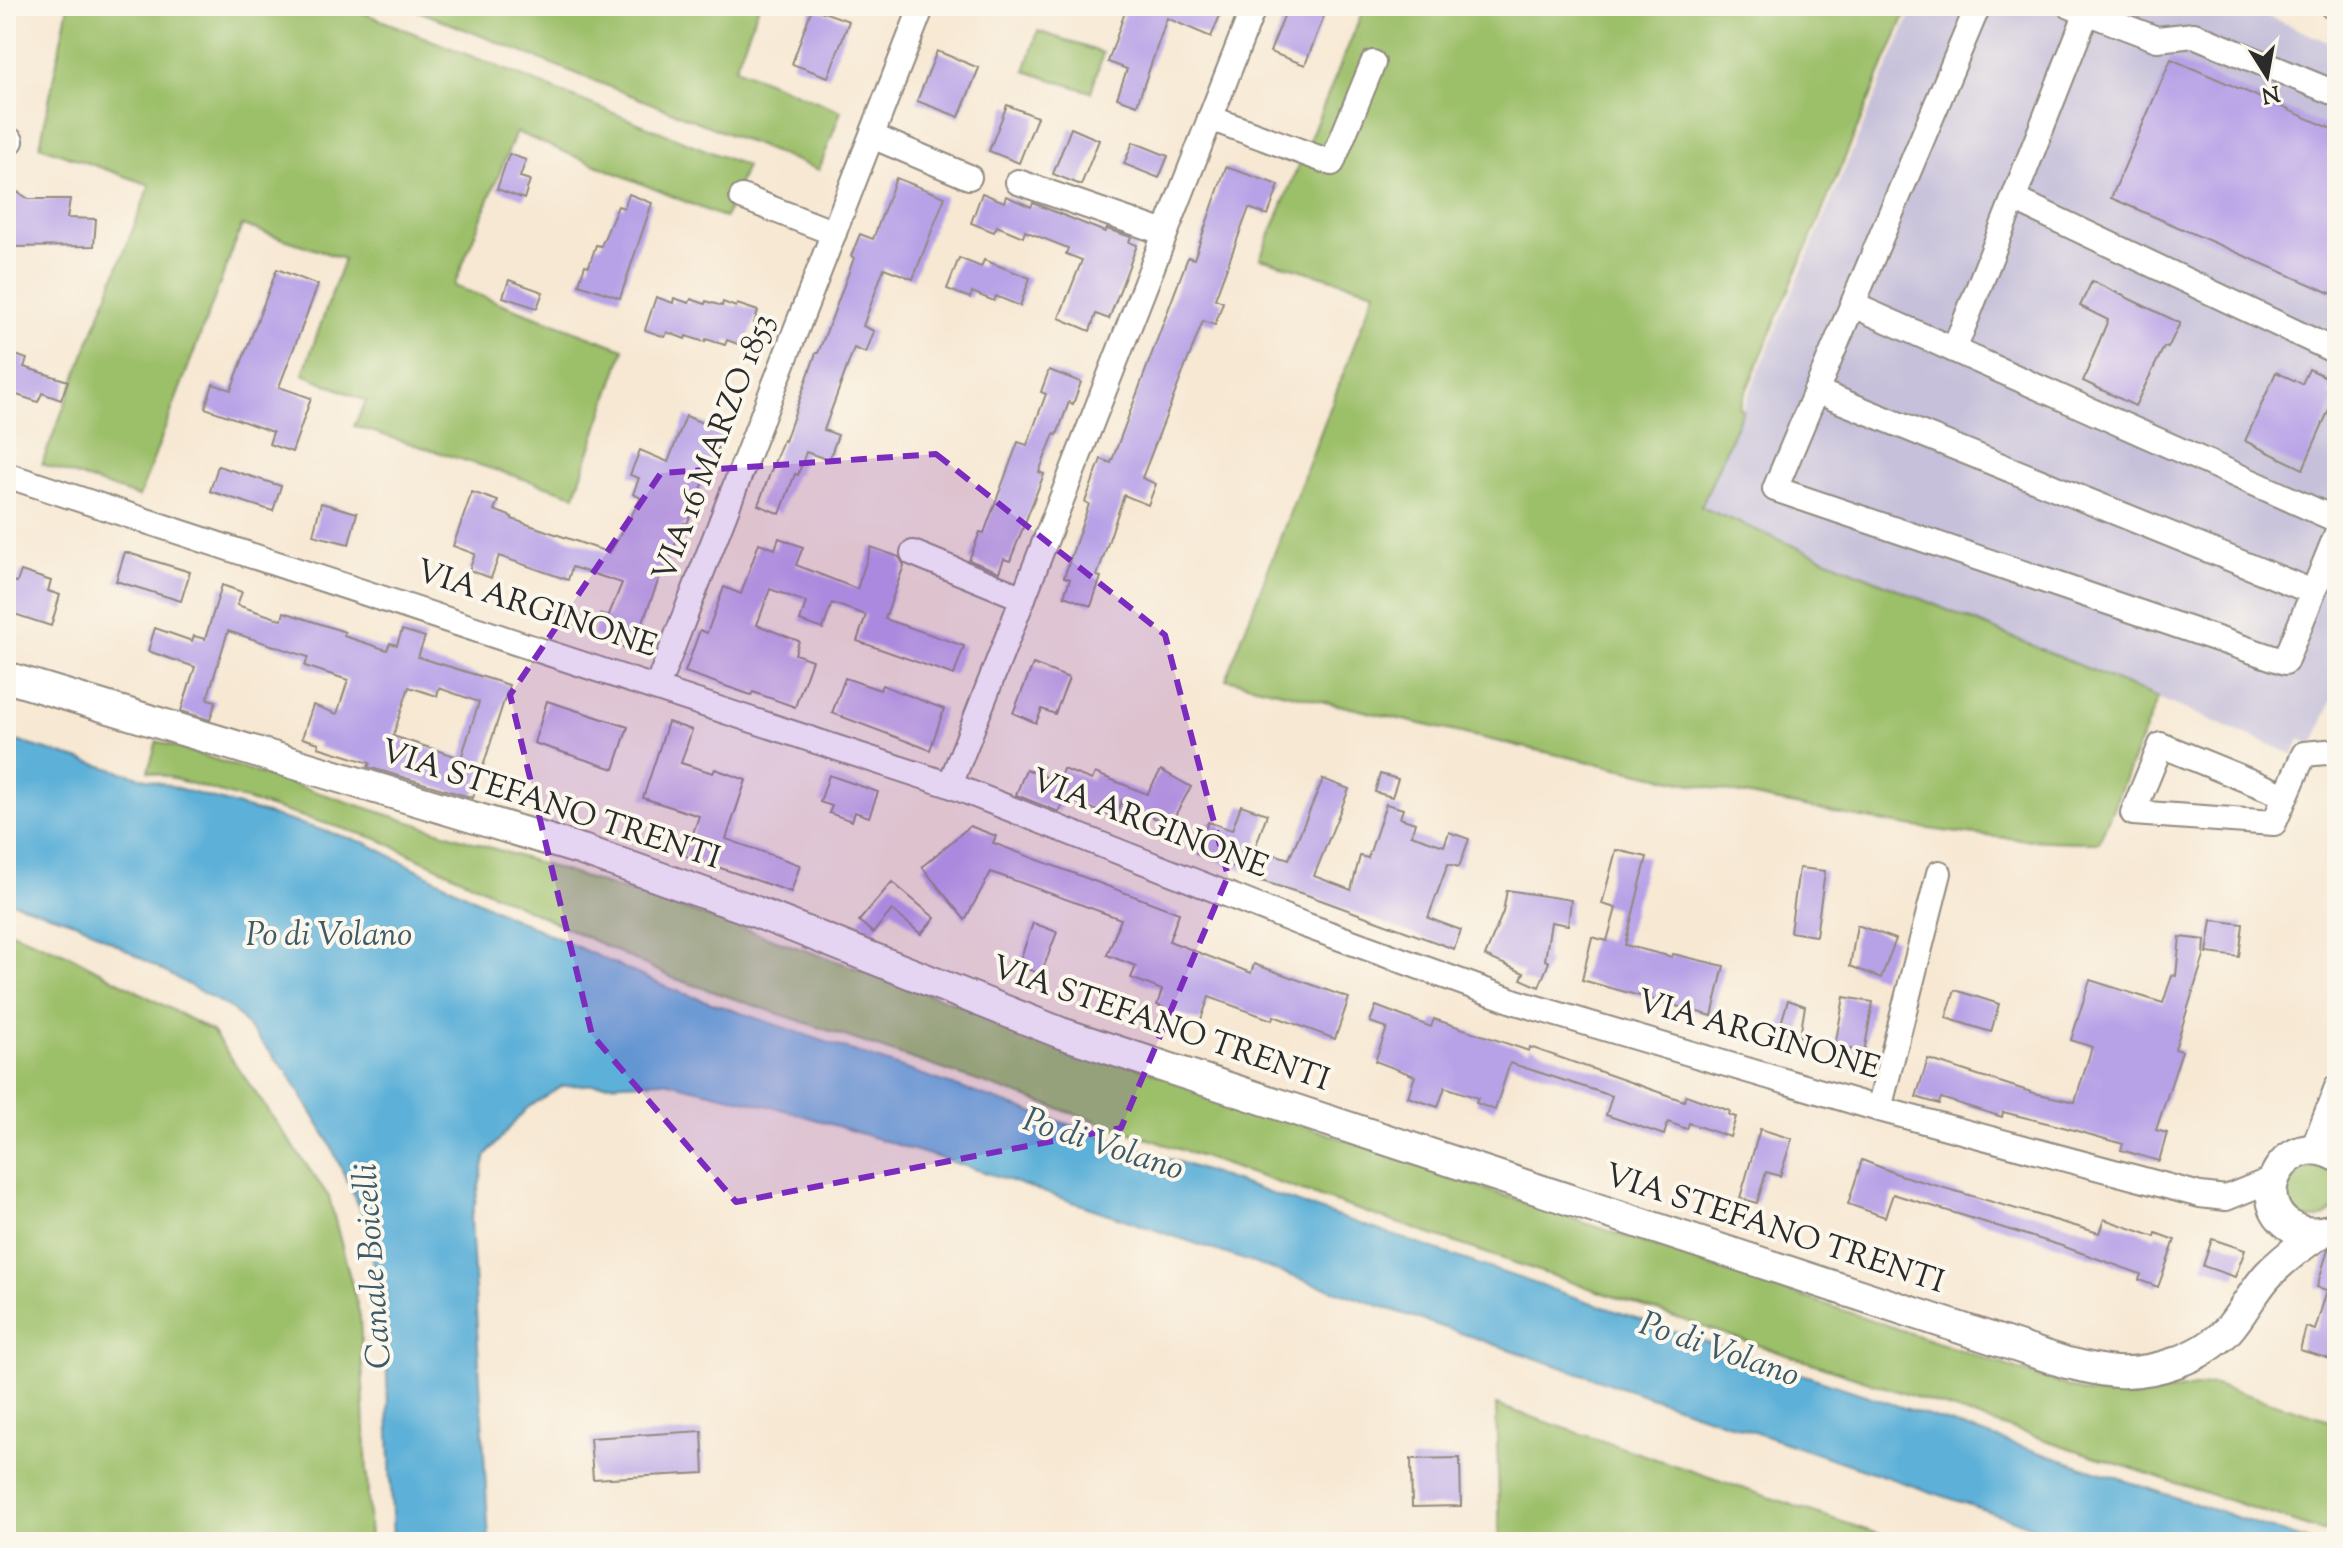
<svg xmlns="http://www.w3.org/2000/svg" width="2343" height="1548" font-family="'Sorts Mill Goudy',serif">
	<rect width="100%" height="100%" fill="#fbf7ec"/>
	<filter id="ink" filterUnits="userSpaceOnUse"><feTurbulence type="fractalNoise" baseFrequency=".0125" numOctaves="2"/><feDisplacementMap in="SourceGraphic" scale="16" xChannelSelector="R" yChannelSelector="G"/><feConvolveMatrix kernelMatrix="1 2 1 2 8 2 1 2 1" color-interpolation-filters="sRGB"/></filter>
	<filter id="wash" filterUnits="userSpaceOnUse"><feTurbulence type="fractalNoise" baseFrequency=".006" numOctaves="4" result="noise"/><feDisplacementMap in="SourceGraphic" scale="32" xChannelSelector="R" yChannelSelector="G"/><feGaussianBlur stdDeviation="1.8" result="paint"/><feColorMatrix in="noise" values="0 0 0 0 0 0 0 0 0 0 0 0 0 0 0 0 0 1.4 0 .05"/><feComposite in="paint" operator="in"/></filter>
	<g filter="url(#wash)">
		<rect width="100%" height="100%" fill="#f7e8d3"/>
		<path fill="#c6c0da" d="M1914 6H2244L2337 46V688L2313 745 2300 739 2294 755 1701 507Z"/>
		<g fill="#9cbf69" stroke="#64754a" stroke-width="2">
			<path d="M68 6H346L746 166 725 218 516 132 454 286 624 349 575 495 354 426 366 401 303 374 344 259 242 225 139 497 42 464 150 185 40 146Z"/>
			<path d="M406 6H759L735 68 841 111 819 170Z"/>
			<path d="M1365 6H1909L1739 408 1743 410 1701 507 2158 698 2099 842C1969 843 1842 815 1716 789 1552 755 1389 717 1226 679L1375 291 1260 258Z"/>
			<path d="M1038 31 1103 53 1091 92 1025 71Z"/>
			<path d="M157 741 736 926 1485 1189 2090 1394 2161 1393 2212 1384 2337 1422V1536L1781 1353 673 978 378 839 148 771Z"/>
			<path d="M6 930 69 955 212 1031 329 1197 360 1316 370 1542H6Z"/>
			<circle cx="2314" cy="1193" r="26"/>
			<path d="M1496 1405 1902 1542H1500Z"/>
		</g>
		<path fill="#5db0d8" stroke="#446e82" stroke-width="2" d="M6 738 366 843 506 915 671 989 1768 1363 2311 1542H2079L978 1170 785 1110 664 1081 562 1086 526 1109 486 1155 471 1220 489 1542H393L385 1323 365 1219 328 1140 286 1070 233 1010 80 924 6 900Z"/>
		<g id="blocks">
			<g fill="#b7a1e7" fill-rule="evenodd">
				<path d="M1127 6H1224L1211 37 1167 18 1137 105 1117 98 1127 69 1108 62Z"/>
				<path d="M1288 6H1298L1324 16 1305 65 1270 52Z"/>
				<path d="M812 8 849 21 828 77 792 64Z"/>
				<path d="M937 51 979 68 959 117 917 101Z"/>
				<path d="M2171 59 2337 131V296L2111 198Z"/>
				<path d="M1007 105 1037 117 1019 163 989 151Z"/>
				<path d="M1071 128 1099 140 1081 185 1053 174Z"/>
				<path d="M1133 142 1168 156 1159 178 1124 164Z"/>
				<path d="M509 154 526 160 520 177 530 180 524 199 497 189Z"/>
				<path d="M1226 167 1279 185 1268 215 1249 208 1215 299 1223 302 1215 325 1203 321 1142 478 1156 484 1148 505 1124 495 1097 576 1101 577 1091 606 1064 596 1070 579 1064 577 1089 504 1085 502 1101 459 1111 463 1188 257 1194 259Z"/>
				<path d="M896 178 945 197 913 279 884 268 863 326 874 331 866 353 854 348 824 430 838 435 829 460 806 452 798 475 795 474 780 514 758 505 783 440 785 441 816 353H818L833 315 854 258 851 256 860 234 873 239Z"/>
				<path d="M6 185 29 199H70L67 218 96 219 94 246 6 247Z"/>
				<path d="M982 193 1004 202 1006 196 1031 207 1033 203 1105 232 1107 229 1131 237 1129 242 1137 245 1109 319 1096 314 1090 331 1059 318 1082 260 1066 254 1068 248 1025 231 1023 237 997 226 994 232 971 223Z"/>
				<path d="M629 194 652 203 620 298 579 284 585 265 589 266 596 245 601 246 618 206 624 208Z"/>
				<path d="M959 258 981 267 984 260 1030 278 1020 306 996 296 994 301 972 292 970 298 947 289Z"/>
				<path d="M277 269 318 285 279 387 311 398 292 452 269 444 273 432 205 408 213 384 231 390Z"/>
				<path d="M509 280 543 292 537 308 503 297Z"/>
				<path d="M2092 281 2180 323 2168 348 2164 347 2135 406 2083 381 2108 320 2080 306Z"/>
				<path d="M656 297 673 303 674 298 689 303 691 299 705 304 706 301 722 306 723 302 736 307 737 304 758 311 746 347 727 340 725 345 706 339 705 342 686 336 685 339 667 332 665 337 645 330Z"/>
				<path d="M10 353 27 359 24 367 68 381 61 400 42 393 38 402 14 394 8 410H6V360Z"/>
				<path d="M2309 369 2335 381 2328 395 2334 398 2303 469 2245 441 2276 372 2302 384Z"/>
				<path d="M1049 370 1081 382 1073 404 1069 402 1057 435 1054 434 1039 472 1044 474 1010 561 1004 559 999 572 969 560 980 532 984 533 1018 442 1027 445 1046 394 1041 392Z"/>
				<path d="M686 416 724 432 687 524 684 523 665 569 663 568 632 651 592 635 600 614 608 617 622 583 572 567 568 580 499 556 491 578 469 570 475 554 453 546 472 492 498 501 494 510 512 517V519L610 553 641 498 633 494 639 478 630 475 640 450 668 462Z"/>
				<path d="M218 466 281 486 273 511 210 491Z"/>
				<path d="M321 503 357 513 349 544 313 535Z"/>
				<path d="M779 538 803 547 796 565 857 589 871 547 899 557 904 565 885 619 964 646 954 675 857 641 866 615 832 603 823 629 800 621 806 602 770 589 757 625 799 641 795 654 812 660 795 707 753 692 751 695 685 672 700 630 707 633 724 587 741 594 759 543 775 549Z"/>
				<path d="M125 552 190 572 181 601 116 581Z"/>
				<path d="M21 571 51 581 48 591 60 595 51 626 8 612 11 605 6 603V598L12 581 17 582Z"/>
				<path d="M222 585 242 592 237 605 282 620 284 612 345 632 344 636 387 650 390 643 397 645 402 630 425 637 418 657 509 685 473 798 368 767 370 763 318 747 319 743 302 738 313 705 337 714 348 680 305 666 308 657 228 631 207 699 216 701 210 720 181 711 195 667 148 651 155 628 192 641 194 636 205 639ZM409 687 437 696 439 688 479 702 461 758 393 736Z"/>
				<path d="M1033 664 1069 678 1055 714 1042 709 1036 723 1013 713Z"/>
				<path d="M845 678 880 690 882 685 944 709 930 750 832 713Z"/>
				<path d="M547 701 628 727 614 769 534 743Z"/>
				<path d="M668 722 692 730 681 763 713 773 715 769 746 780 726 839 800 865 791 892 685 856 699 816 643 798Z"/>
				<path d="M1026 769 1058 782 1063 769 1092 780 1095 773 1147 794 1161 770 1191 787 1169 826 1122 800 1115 818 1065 798 1059 812 1016 795Z"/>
				<path d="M1380 774 1398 779 1392 797 1375 792Z"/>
				<path d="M829 775 878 792 869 817 855 812 852 821 829 813 832 806 820 802Z"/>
				<path d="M1323 779 1349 789 1314 876 1351 890 1360 856 1368 858 1386 804 1403 809 1400 818 1415 823 1411 835 1444 846 1449 832 1469 839 1459 867 1448 864 1428 918 1461 930 1454 949 1307 895 1258 880 1259 876 1196 854 1208 822 1232 830 1241 805 1267 814 1255 848 1289 859Z"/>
				<path d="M970 826 996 836 993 843 1179 913 1169 941 1251 973 1254 964 1349 998 1335 1039 1274 1016 1272 1020 1209 997 1200 1022 1157 1005 1162 990 1131 978 1136 966 1107 955 1121 919 991 872 965 920 922 867Z"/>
				<path d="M1616 850 1647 857 1625 945 1672 957 1673 954 1724 966 1712 1016 1582 980 1592 937 1607 941 1616 908 1602 904Z"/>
				<path d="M1799 868 1825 871 1816 936 1790 932Z"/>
				<path d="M892 882 935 918 921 934 892 910 873 933 859 921Z"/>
				<path d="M1507 890 1571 900 1568 925 1551 922 1545 960 1549 962 1539 987 1521 979 1524 973 1485 956 1503 912Z"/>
				<path d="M2212 920 2243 924 2239 957 2207 953Z"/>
				<path d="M1033 923 1057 932 1041 974 1018 966Z"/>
				<path d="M1857 925 1896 939 1881 978 1850 966Z"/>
				<path d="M2180 937 2205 940 2204 956 2175 1049 2182 1051 2156 1130 2167 1133 2159 1161 2121 1150 2123 1144 2063 1127 2003 1112 2002 1117 1941 1098 1939 1104 1916 1097 1928 1059 2034 1093 2075 1102 2092 1047 2071 1040 2090 980 2163 1003 2172 975 2176 976Z"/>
				<path d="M1955 990 1999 1004 1991 1032 1946 1018Z"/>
				<path d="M1844 997 1873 1002 1864 1052 1835 1046Z"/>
				<path d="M1788 1000 1805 1006 1800 1037 1779 1030Z"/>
				<path d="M1376 1006 1431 1027 1434 1019 1529 1051 1530 1047 1684 1101 1686 1095 1730 1111 1729 1115 1736 1117 1730 1137 1689 1123 1687 1129 1668 1122 1664 1135 1606 1115 1612 1096 1510 1063 1495 1110 1476 1103 1478 1098 1445 1087 1438 1107 1408 1097 1415 1076 1375 1061 1387 1028 1370 1022Z"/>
				<path d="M1760 1129 1792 1139 1780 1176 1766 1172 1757 1203 1740 1198Z"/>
				<path d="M1862 1160 1900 1175 2099 1233 2104 1219 2155 1237 2156 1233 2175 1240 2158 1287 2139 1280 2141 1274 2062 1246 1893 1194 1885 1217 1848 1204Z"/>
				<path d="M2212 1239 2245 1250 2235 1277 2203 1266Z"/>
				<path d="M2337 1246V1361L2300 1350 2306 1327 2315 1330 2327 1290 2317 1287 2328 1249Z"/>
				<path d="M702 1431 704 1473 593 1479 590 1438Z"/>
				<path d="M1460 1458 1461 1506 1412 1507 1411 1459Z"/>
			</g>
		</g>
	</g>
	<g filter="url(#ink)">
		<use href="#blocks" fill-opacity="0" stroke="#918a7f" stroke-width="2"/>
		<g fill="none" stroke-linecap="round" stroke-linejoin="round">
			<defs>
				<g id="minor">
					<path d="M1978 6 1775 489 2285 662 2337 533"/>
					<path d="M2070 6 2157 39 2194 35 2337 94"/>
					<path d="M2332 6 2337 8"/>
					<path d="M1210 118 1332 163 1373 63"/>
					<path d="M872 136 969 177"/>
					<path d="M6 139 11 141"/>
					<path d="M1018 182 1165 233"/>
					<path d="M742 197 834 233"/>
					<path d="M2016 200 2337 352"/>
					<path d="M1853 305 2337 520"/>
					<path d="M1954 350 2087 12"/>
					<path d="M1816 391 2313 592"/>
					<path d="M6 475 950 785 1302 924 1516 1002 1879 1109 2200 1195 2226 1198 2273 1179"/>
					<path d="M913 553 1023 598"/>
					<path d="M657 687 922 6"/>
					<path d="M950 785 1254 6"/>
					<path d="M2286 796 2161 745 2133 813 2274 823 2304 754 2337 751"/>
					<path d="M1879 1109 1939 873"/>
					<path d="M2313 1149 2337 1087"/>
				</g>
				<g id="major">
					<path d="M6 677 582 850 746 908 1061 1033 2067 1363C2083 1366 2100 1371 2116 1372 2154 1374 2202 1358 2228 1330 2243 1313 2253 1291 2268 1275 2284 1258 2302 1245 2321 1232"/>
					<path d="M2329 1230C2316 1234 2304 1234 2292 1227 2245 1199 2287 1128 2337 1156"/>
				</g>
			</defs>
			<use href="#minor" stroke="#918a7f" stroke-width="28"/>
			<use href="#major" stroke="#918a7f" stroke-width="34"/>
			<use href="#minor" stroke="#fff" stroke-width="24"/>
			<use href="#major" stroke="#fff" stroke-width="30"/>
		</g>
	</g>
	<path fill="#7b2cbf" fill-opacity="0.2" stroke="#7b2cbf" stroke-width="6" stroke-dasharray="16 10" stroke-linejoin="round" d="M936 454 1165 635 1228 876 1121 1128 736 1202 592 1035 510 695 661 473Z"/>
	<g text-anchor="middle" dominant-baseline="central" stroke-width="8" stroke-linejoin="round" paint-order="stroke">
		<g font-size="32" fill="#2b2b2b" stroke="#fbf7ec">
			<text transform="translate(715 448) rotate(-69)">VIA 16 MARZO 1853</text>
			<text transform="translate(536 610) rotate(18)">VIA ARGINONE</text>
			<text transform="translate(550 806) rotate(18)">VIA STEFANO TRENTI</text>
			<text transform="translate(1149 825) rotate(21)">VIA ARGINONE</text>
			<text transform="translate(1160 1025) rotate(19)">VIA STEFANO TRENTI</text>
			<text transform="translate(1758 1036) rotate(16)">VIA ARGINONE</text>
			<text transform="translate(1774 1230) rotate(18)">VIA STEFANO TRENTI</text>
		</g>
		<g font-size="34" font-style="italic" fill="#3c5a68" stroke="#fbf7ec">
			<text x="329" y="936">Po di Volano</text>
			<text transform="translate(1103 1146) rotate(18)">Po di Volano</text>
			<text transform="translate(374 1266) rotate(-94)">Canale Boicelli</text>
			<text transform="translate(1719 1351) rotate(19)">Po di Volano</text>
		</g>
	</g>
	<rect width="2343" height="1548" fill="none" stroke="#fbf7ec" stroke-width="32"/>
	<g transform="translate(2267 76) rotate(169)" stroke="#fbf7ec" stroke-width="6" paint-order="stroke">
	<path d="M0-6L14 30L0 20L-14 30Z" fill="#2b2b2b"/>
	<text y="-12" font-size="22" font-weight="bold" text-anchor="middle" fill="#2b2b2b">N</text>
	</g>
</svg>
